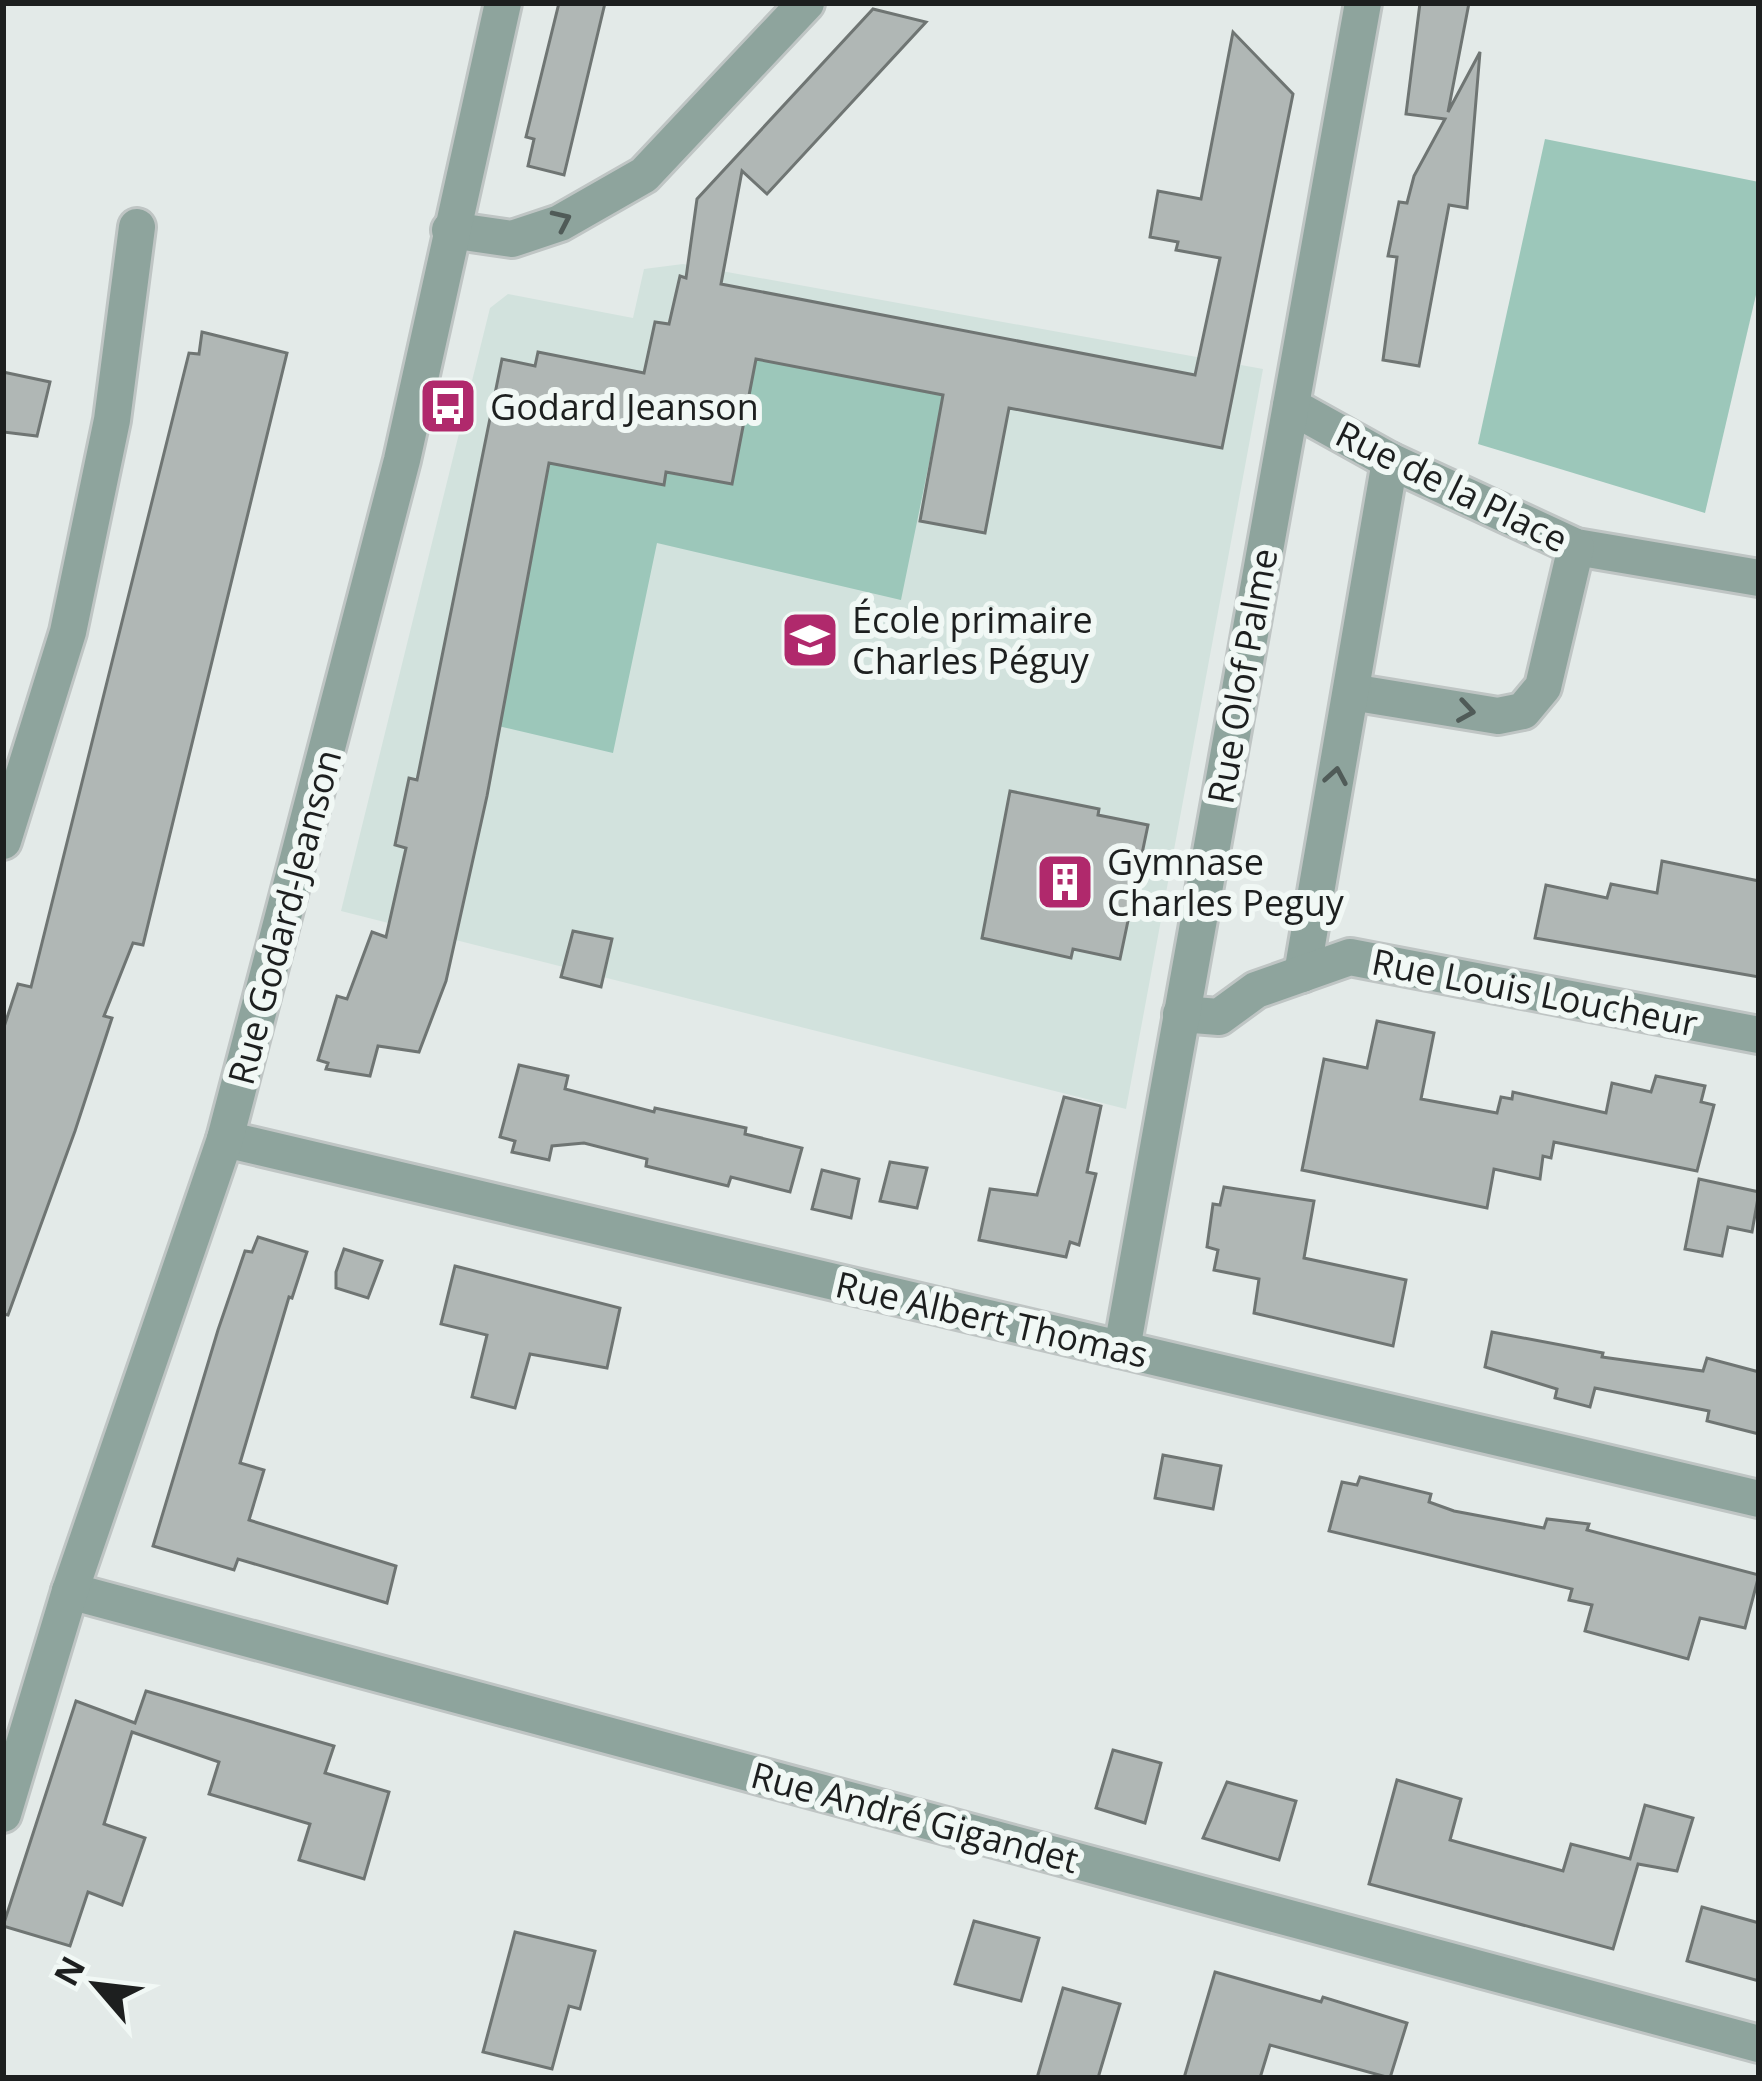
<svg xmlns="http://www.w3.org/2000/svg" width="1762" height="2081" font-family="'Open Sans',sans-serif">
	<rect width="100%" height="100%" fill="#e3eae8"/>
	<path fill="#d2e2dd" d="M683 264 1263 369 1126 1109 341 911 490 308 508 294 633 318 644 269Z"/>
	<g fill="#9cc7ba">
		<path d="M1545 139 1759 182V282L1705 513 1478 444Z"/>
		<path d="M756 359 943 395 901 600 657 543 613 753 498 726 549 463 663 485 666 472 731 484Z"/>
	</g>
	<g fill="#b0b7b5" stroke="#6f7573" stroke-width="3">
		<path d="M559 3H605L564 175 528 166 534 139 526 137Z"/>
		<path d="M1420 3H1469L1448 112 1480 52 1467 208 1449 205 1419 366 1383 360 1397 257 1388 256 1399 202 1407 203 1414 176 1445 119 1406 114Z"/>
		<path d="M873 9 926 22 767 194 742 171 721 284 1195 375 1220 258 1176 250 1178 242 1150 237 1158 191 1201 199 1233 32 1293 94 1222 448 1009 408 985 533 920 521 943 395 756 359 732 484 666 472 664 485 549 463 487 796 446 981 419 1052 378 1046 370 1076 326 1069 328 1063 318 1060 337 996 347 999 372 932 386 937 406 848 395 845 409 778 417 780 502 359 535 366 538 352 644 373 655 322 669 324 680 276 686 278 697 199Z"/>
		<path d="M202 332 287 353 143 945 133 943 104 1016 112 1018 75 1131 8 1315 3 1314V1030L18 984 31 987 189 353 199 354Z"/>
		<path d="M3 372 50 382 37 436 3 432Z"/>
		<path d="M1010 791 1099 809 1098 815 1148 825 1120 959 1073 949 1071 958 982 938Z"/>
		<path d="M1662 861 1759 881V977L1535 938 1546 885 1607 898 1611 884 1657 893Z"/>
		<path d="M573 931 612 939 601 987 561 977Z"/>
		<path d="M1377 1021 1434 1033 1421 1099 1497 1113 1501 1097 1512 1099 1513 1092 1606 1113 1612 1083 1651 1092 1656 1076 1705 1086 1701 1102 1714 1105 1697 1171 1554 1142 1551 1158 1543 1156 1540 1179 1494 1169 1487 1208 1302 1170 1324 1059 1367 1068Z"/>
		<path d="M519 1065 568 1076 565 1089 654 1112 655 1108 746 1128 745 1134 802 1148 790 1192 731 1177 728 1186 646 1166 647 1159 584 1143 552 1146 549 1160 512 1152 515 1141 500 1137Z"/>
		<path d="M1064 1097 1101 1106 1087 1172 1096 1174 1079 1245 1070 1242 1066 1257 979 1240 990 1189 1037 1195Z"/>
		<path d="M890 1162 927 1168 917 1208 880 1201Z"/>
		<path d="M822 1170 859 1179 851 1218 812 1209Z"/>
		<path d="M1699 1179 1759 1192 1752 1232 1728 1227 1722 1256 1685 1249Z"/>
		<path d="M1224 1187 1314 1201 1304 1258 1406 1280 1393 1346 1254 1313 1259 1279 1214 1270 1218 1250 1207 1247 1213 1204 1220 1205Z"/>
		<path d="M258 1237 307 1252 292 1298 289 1297 240 1463 264 1470 249 1520 396 1566 387 1603 238 1559 234 1570 153 1546 218 1330 245 1251 252 1252Z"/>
		<path d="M344 1249 382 1261 368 1298 336 1288V1272Z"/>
		<path d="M455 1266 620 1308 607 1368 530 1354 515 1408 472 1397 487 1335 441 1324Z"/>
		<path d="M1492 1332 1603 1353 1602 1357 1703 1371 1707 1358 1759 1372V1434L1707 1421 1709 1411 1595 1388 1590 1407 1555 1398 1557 1389 1485 1367Z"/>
		<path d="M1163 1455 1221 1466 1213 1509 1155 1498Z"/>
		<path d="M1360 1477 1431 1494 1429 1502 1454 1511 1544 1528 1547 1519 1589 1524 1587 1530 1759 1575 1745 1628 1700 1618 1688 1659 1585 1631 1592 1605 1569 1600 1572 1589 1329 1531 1342 1482 1357 1485Z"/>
		<path d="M146 1691 334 1746 325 1773 389 1792 364 1879 299 1860 310 1824 209 1794 219 1762 132 1732 104 1824 145 1838 122 1905 88 1892 70 1946 3 1926 76 1701 135 1723Z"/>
		<path d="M1113 1750 1161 1763 1145 1823 1096 1808Z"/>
		<path d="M1397 1780 1461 1799 1450 1840 1563 1871 1571 1844 1630 1859 1645 1805 1693 1818 1677 1871 1638 1864 1613 1949 1369 1884Z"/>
		<path d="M1227 1782 1296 1801 1279 1860 1203 1838Z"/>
		<path d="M1702 1907 1759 1923V1981L1687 1961Z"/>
		<path d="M974 1921 1039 1938 1021 2001 955 1984Z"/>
		<path d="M515 1932 595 1951 580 2009 569 2006 552 2069 483 2052Z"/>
		<path d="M1215 1972 1321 2002 1323 1997 1407 2023 1390 2078 1270 2045 1260 2078H1184Z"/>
		<path d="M1063 1988 1120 2004 1098 2078H1037Z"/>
	</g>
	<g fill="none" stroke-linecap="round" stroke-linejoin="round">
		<defs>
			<g id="minor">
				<path d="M450 230 512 239 560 223 644 175 806 3"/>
				<path d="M1291 406 1390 461 1576 547 1759 578"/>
				<path d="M1351 692 1498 716 1523 711 1543 687 1576 547"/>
				<path d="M3 841 68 632 112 420 137 227"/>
				<path d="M1302 974 1390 461"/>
				<path d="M1181 1014 1219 1017 1256 990 1350 957 1759 1035"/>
				<path d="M225 1139 1759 1499"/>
				<path d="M1122 1349 1363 3"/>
				<path d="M70 1591 1759 2044"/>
				<path d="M3 1814 70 1591 225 1139 402 460 503 3"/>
			</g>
		</defs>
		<use href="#minor" stroke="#bfc5c4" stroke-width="42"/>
		<use href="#minor" stroke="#8ea49d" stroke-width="36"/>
	</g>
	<defs><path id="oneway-chevron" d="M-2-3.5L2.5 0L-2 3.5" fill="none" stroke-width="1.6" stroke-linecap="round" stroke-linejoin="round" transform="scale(3)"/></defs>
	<g stroke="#505b58">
		<use href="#oneway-chevron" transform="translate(562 220) rotate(-25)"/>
		<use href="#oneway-chevron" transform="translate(1466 711) rotate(9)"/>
		<use href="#oneway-chevron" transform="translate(1336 776) rotate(-80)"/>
	</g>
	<defs>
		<symbol id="bus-square" viewBox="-11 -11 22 22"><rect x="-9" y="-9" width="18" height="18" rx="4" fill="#b0296c" stroke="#f1f8f5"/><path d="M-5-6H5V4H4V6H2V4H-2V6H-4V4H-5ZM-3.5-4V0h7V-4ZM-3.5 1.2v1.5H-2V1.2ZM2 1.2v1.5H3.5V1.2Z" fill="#fff"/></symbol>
		<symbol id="school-square" viewBox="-11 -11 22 22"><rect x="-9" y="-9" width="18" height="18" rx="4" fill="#b0296c" stroke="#f1f8f5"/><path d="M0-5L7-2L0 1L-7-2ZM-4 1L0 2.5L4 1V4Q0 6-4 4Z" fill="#fff"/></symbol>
		<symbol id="building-square" viewBox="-11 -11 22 22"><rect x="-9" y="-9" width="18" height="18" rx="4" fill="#b0296c" stroke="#f1f8f5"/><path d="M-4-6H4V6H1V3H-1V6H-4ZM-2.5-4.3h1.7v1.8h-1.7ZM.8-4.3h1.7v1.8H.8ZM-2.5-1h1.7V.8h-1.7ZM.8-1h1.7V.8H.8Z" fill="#fff"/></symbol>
	</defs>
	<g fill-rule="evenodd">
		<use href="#bus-square" x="415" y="373" width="66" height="66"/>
		<use href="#school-square" x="777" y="607" width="66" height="66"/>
		<use href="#building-square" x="1032" y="849" width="66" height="66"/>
	</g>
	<g text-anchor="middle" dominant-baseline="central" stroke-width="12" stroke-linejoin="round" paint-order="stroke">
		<g font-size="36" fill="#1d1f1f" stroke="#f1f8f5" text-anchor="start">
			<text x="490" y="406">Godard Jeanson</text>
			<text x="852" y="619">École primaire<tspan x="852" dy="41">Charles Péguy</tspan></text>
			<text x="1107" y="861">Gymnase<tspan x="1107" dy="41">Charles Peguy</tspan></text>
		</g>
		<g font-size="36" fill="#1d1f1f" stroke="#f1f8f5">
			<text transform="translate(1452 486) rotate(26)">Rue de la Place</text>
			<text transform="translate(1242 676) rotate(-80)">Rue Olof Palme</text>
			<text transform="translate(284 917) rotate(-75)">Rue Godard-Jeanson</text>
			<text transform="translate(1535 992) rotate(11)">Rue Louis Loucheur</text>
			<text transform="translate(992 1319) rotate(13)">Rue Albert Thomas</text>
			<text transform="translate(915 1817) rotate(15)">Rue André Gigandet</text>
		</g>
	</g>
	<rect width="1762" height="2081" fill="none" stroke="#1d1f1f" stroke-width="12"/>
	<g transform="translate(96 1985) rotate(298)" stroke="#f1f8f5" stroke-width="9" paint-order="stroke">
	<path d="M0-9L21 45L0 30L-21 45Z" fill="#1d1f1f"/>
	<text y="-18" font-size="33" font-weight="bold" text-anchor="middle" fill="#1d1f1f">N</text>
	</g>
</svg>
